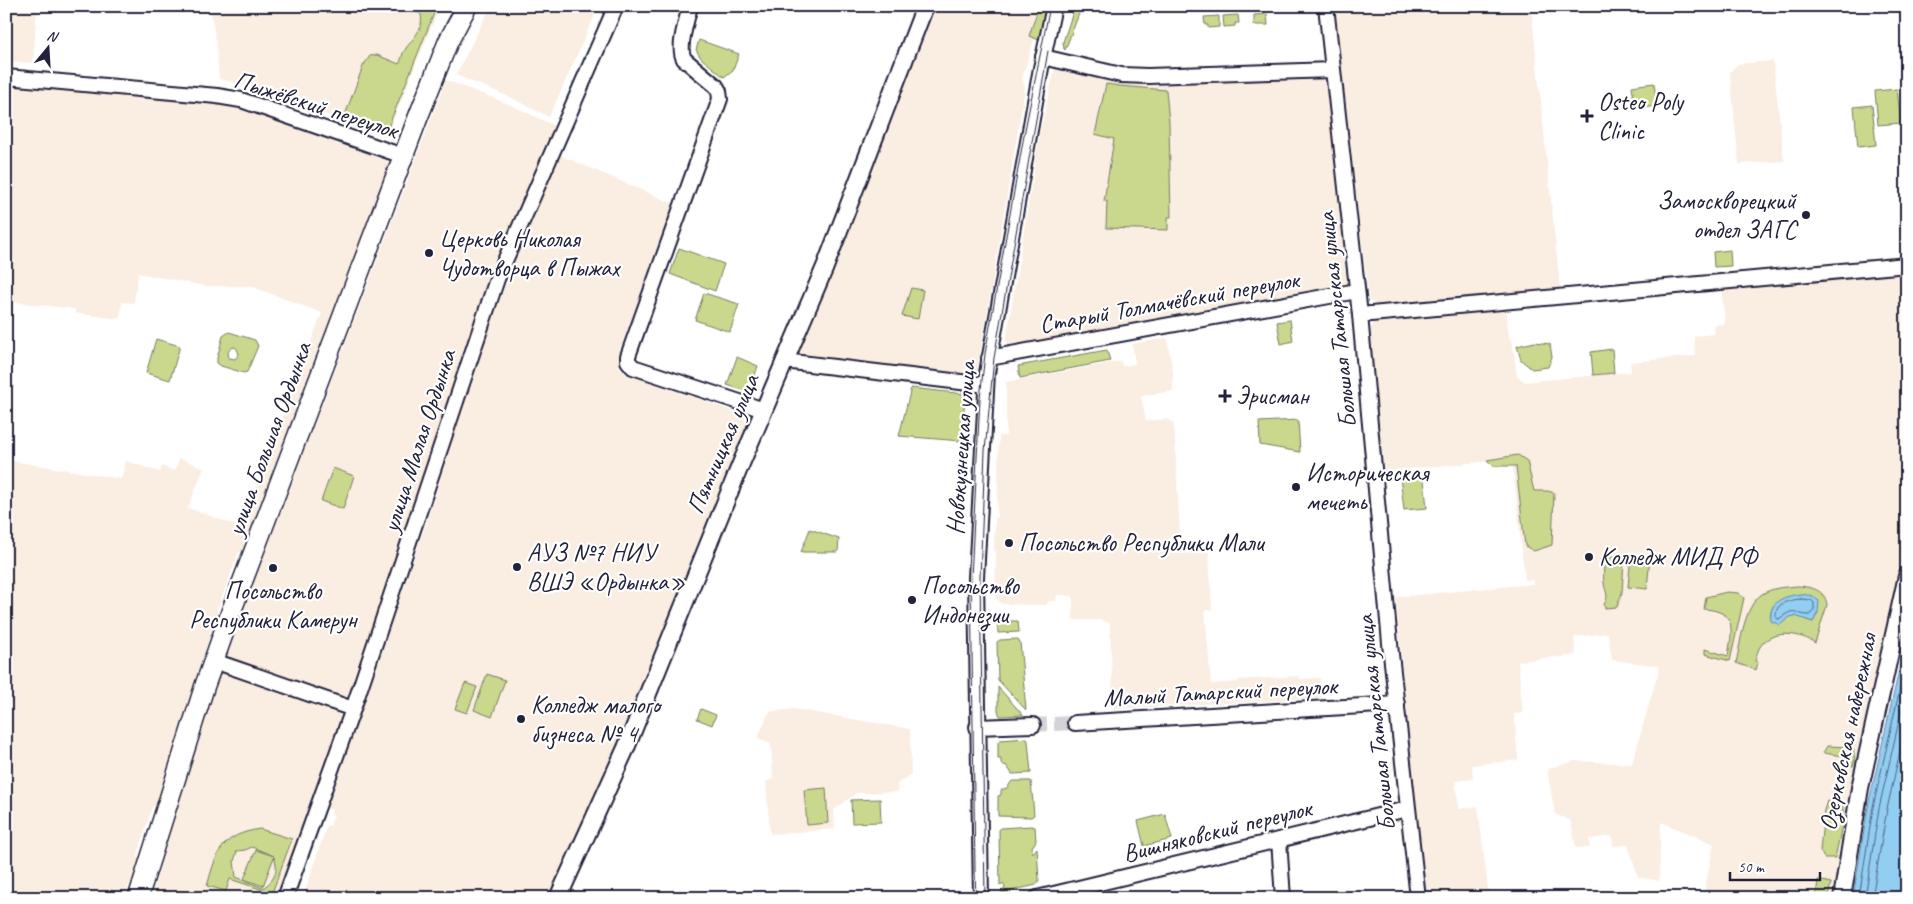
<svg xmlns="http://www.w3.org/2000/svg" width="1913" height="904" font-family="Caveat,sans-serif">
	<rect width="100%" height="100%" fill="#fff"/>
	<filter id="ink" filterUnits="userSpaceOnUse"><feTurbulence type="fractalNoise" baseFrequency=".02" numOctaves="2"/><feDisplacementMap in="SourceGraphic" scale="10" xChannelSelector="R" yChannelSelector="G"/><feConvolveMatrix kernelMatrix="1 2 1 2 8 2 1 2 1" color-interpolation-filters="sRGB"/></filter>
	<g filter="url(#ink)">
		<g fill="#faede2">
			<path d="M6 6 37 8 33 63 6 61Z"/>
			<path d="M210 6H440L386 137 250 86 252 80 248 78 246 85 219 79 216 43Z"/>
			<path d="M491 6H599L549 117 512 98 456 75Z"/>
			<path d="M930 6H1047L1039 40 1034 39 1022 78 1025 89 977 372 974 376 798 355 796 354Z"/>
			<path d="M1334 6H1531L1560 288 1379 306 1369 301Z"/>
			<path d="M1773 61 1784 161 1739 164 1730 72 1738 64Z"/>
			<path d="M1059 67 1103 79 1149 84 1319 78 1323 80 1326 85 1347 283 1341 287 1166 317 1015 347 1007 344 1006 341 1040 132 1055 69Z"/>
			<path d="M446 80 511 105 555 126 515 214 496 263 463 353 411 517 350 695 343 698 229 658 227 654Z"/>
			<path d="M6 85 217 101 238 105 384 156 388 162 383 181 373 208 369 213 370 216 249 532 246 535 243 542 244 546 243 550 239 552 217 610 218 615 200 663 157 804 152 807 137 856 140 862 134 881 129 884 125 898H6V460L121 479 126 461 160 472 162 466 175 471 179 458 204 468 188 508 241 527 322 313 251 286H205L138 273 134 303 122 302 120 319 75 313V309L6 301Z"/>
			<path d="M560 155 674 204 620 349 618 359 620 369 628 375 753 418 645 687 639 689 631 709 634 714 628 718 620 739 623 744 552 898H303L327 825 330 826 334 816 331 814 332 810 327 808 427 521 479 358 512 268Z"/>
			<path d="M1907 270V548L1876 684 1836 898H1700L1703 897 1714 844 1661 822 1659 881 1638 877 1628 845 1613 846 1612 836 1589 839 1590 848H1576L1571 821 1555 814 1547 769 1575 761 1632 764 1660 666 1612 660 1608 633 1574 637 1576 655 1518 661 1523 713 1514 714 1518 760 1472 765 1473 779 1455 781 1459 809 1478 806 1489 898H1428L1413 783 1396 597 1533 584V580H1525L1512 459 1384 471 1370 331 1374 321 1376 319 1506 306 1509 339H1512L1517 376 1525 382 1631 372 1630 362 1695 356 1694 336 1715 334 1714 325 1725 324 1721 286Z"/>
			<path d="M1167 338 1173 372V391L1141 396 1146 421 1166 419 1174 423 1181 554 1209 552 1212 610H1205L1211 684 1238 682V680L1299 676 1300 679 1320 678 1321 698 1113 709 1110 623 1100 620H1073V596L1057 595 1056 601H1048L1047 605 1002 604 995 597 996 551H994L995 518H997L999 436H1006V382L1121 361 1122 366 1135 364 1132 344Z"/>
			<path d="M223 673 337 712 341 718 277 898H151L197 742 220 674Z"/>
			<path d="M794 709 910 729 911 774 897 784 898 792 856 793 834 810 835 829 770 834 766 781 773 780 771 743 758 738 769 712Z"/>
		</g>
		<g fill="#c9d88c" stroke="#767d64" fill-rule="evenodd">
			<path d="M400 6H437L387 130 383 133 344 118 363 66 370 56 377 55 399 64C401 61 402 56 403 53 411 39 424 31 421 14Z"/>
			<path d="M1039 6H1047L1039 40 1029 36Z"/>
			<path d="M1075 6H1082L1065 50 1064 49 1063 42Z"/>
			<path d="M1267 14 1268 25H1254V15Z"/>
			<path d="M1238 15 1239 23H1235V26L1224 27 1223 16Z"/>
			<path d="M1219 16V27L1208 28V25H1205L1204 17Z"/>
			<path d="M699 40 739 54 733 70 724 77 701 58 696 50Z"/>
			<path d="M1654 83 1657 106 1635 109 1632 86Z"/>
			<path d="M1106 84 1120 86 1166 90 1169 122 1171 217H1168V230L1106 228 1107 201H1104L1114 139 1095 134Z"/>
			<path d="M1897 89 1901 123 1878 125 1875 91Z"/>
			<path d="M1872 105 1876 145 1858 147 1854 107Z"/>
			<path d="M679 248 724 264 715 291 670 274Z"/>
			<path d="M1730 250 1731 266 1714 267 1713 252Z"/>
			<path d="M911 288 923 290 918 319 902 316Z"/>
			<path d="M704 293 739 304 730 332 695 320Z"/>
			<path d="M1290 320 1293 341 1281 344 1277 322Z"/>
			<path d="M229 332 255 340 258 346 247 372 244 373 221 366 217 363V358L223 336ZM235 347 237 349 239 354 235 359 229 358 228 352 231 348Z"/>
			<path d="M156 339 180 346 170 380 146 373Z"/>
			<path d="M1535 342 1550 344 1552 357 1548 367 1532 369 1521 360 1517 346Z"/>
			<path d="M1612 349 1614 373 1593 375 1591 352Z"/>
			<path d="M1107 350 1110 361 1020 378 1018 366Z"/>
			<path d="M737 357 758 366 750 388 746 391 727 385Z"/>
			<path d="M911 388 965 394 962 441 899 436Z"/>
			<path d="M1298 420 1300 452 1260 445 1259 422Z"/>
			<path d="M1518 455 1527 461 1534 491H1548L1554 493 1552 545 1534 551 1525 546 1516 466H1493L1487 460Z"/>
			<path d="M333 468 354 476 343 509 321 501Z"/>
			<path d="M1418 475 1424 480 1427 508 1404 510 1400 477Z"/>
			<path d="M810 529 839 539 838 552H801Z"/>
			<path d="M1631 555 1650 557 1647 589 1628 587Z"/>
			<path d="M1604 557H1613L1624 560 1622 593 1617 607 1605 608 1604 604C1610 597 1605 591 1604 583 1603 575 1604 565 1604 557Z"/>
			<path d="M1798 586C1811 587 1825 589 1827 605L1815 643C1802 634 1776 629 1763 643 1758 648 1757 654 1755 661L1758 662 1756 670 1736 663C1741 642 1744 601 1766 592 1776 587 1787 587 1798 586ZM1773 606 1818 612 1813 622 1796 616H1770Z"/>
			<path d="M1727 592 1738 593 1744 598 1730 661 1705 654V649L1728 656C1732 631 1738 611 1704 609L1706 597Z"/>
			<path d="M997 621H1018L1019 632 998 633Z"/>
			<path d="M1018 639 1020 642 1026 710 998 680 997 642 1000 640Z"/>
			<path d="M487 674 505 680 492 717 474 710Z"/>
			<path d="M465 683 477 687 467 713 455 709Z"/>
			<path d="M998 688V687L1023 715 1000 716 998 711Z"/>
			<path d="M701 709 716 715 712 725 697 719Z"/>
			<path d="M1027 738 1028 741 1031 773 1012 774 1007 766 1001 764V759H998V742L1000 740Z"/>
			<path d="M1827 746 1853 747 1855 760 1853 766 1844 765V756L1823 753Z"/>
			<path d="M1012 781H1031L1034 815 1031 817 998 816V796L1001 795V790L1007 788Z"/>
			<path d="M826 788 828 823 807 825 804 790Z"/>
			<path d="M880 799 881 822 852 823 851 800Z"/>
			<path d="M1827 801H1843V821L1835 858H1824L1820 851 1824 810Z"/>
			<path d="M1165 814 1172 839 1144 846 1138 821Z"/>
			<path d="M1031 826 1035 827 1036 841 1032 847 1033 853 1037 848 1039 881 1036 885 1001 893 1005 888 1003 883 1000 886 999 830 1001 828Z"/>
			<path d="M260 829 292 839 272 893 230 879 226 891 207 886C217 851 221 835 260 829ZM252 847 274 856 256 850 244 879 263 886 274 857C279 870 275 880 263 888L236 877 234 861 237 851 245 850Z"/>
			<path d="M1818 880 1831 883 1828 898H1816Z"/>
		</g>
		<g fill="#92cdf2" stroke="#6589a9">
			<path d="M1801 594 1813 596 1819 601 1818 612 1813 622 1795 616 1790 617 1780 625 1771 621C1768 601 1784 596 1801 594Z"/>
			<path d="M1907 635V898H1853L1868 806Z"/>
		</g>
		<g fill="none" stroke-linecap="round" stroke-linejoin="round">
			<g stroke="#4f6684" stroke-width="1">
				<path d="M1801 599 1811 600 1814 603V610L1810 615C1792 615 1798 605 1779 619L1776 618C1774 603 1789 600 1801 599Z"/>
				<path d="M1859 898 1873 807 1907 658"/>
				<path d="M1865 898 1879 808 1907 686"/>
				<path d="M1872 898 1887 809 1907 720"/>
			</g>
			<path stroke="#d3d3d8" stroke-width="14" stroke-dasharray="14 7" stroke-linecap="butt" d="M1033 725 1075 723"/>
			<defs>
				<g id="minor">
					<path d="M690 6C687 20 677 47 684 59L716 86 719 91 720 99 628 356V361L633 367 764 410"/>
					<path d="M1326 6 1360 315 1391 654 1418 898"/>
					<path d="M1043 57 1121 75 1148 76 1333 70"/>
					<path d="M6 77 217 96 241 100 403 156"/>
					<path d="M1360 315 1907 265"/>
					<path d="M989 358 1357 291"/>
					<path d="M784 361 986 385"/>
					<path d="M214 661 353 709"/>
					<path d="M1075 723 1397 704"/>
					<path d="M977 727 1033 725"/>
					<path d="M1279 840 1283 898"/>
					<path d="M285 898 353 709 497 279 616 6"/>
					<path d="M981 898 976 578 987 373 1041 68 1054 6"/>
					<path d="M1037 898 1407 809"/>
				</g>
				<g id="tertiary">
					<path d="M558 898 626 748 740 466 825 267 925 6"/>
					<path d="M1842 898 1860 788 1907 576"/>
				</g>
				<path id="secondary" d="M138 898 205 685 231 612 417 120 448 42 467 6"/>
			</defs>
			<use href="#minor" stroke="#22223b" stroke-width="18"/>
			<use href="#tertiary" stroke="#22223b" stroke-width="20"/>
			<use href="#secondary" stroke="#22223b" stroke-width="22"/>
			<use href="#minor" stroke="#fff" stroke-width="14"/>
			<use href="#tertiary" stroke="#fff" stroke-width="16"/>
			<use href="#secondary" stroke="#fff" stroke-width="19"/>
			<g stroke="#22223b" stroke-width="1">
				<path d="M976 898 975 872 971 578 980 398 985 354 1025 130 1050 6"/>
				<path d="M985 898 980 578 985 451 994 358 1048 51"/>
			</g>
		</g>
	</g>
	<g fill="#22223b" stroke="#fff" stroke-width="2">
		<path d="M1584.5 108.5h5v5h5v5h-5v5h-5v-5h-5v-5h5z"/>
		<circle cx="1806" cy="215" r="5"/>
		<circle cx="429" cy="253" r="5"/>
		<path d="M1222.5 388.5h5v5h5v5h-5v5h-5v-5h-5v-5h5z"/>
		<circle cx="1296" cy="487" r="5"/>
		<circle cx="1009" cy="543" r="5"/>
		<circle cx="1589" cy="557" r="5"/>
		<circle cx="517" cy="567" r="5"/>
		<circle cx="273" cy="568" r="5"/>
		<circle cx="912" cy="600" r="5"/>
		<circle cx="521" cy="719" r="5"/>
	</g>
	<g text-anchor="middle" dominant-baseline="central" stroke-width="4.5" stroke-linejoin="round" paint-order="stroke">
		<g font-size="25" fill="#22223b" stroke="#fff" text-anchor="start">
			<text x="1598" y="102">Osteo Poly<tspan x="1598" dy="29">Clinic</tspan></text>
			<text x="1796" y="201" text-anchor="end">Замоскворецкий<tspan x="1796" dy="29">отдел ЗАГС</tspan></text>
			<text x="439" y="239">Церковь Николая<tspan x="439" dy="29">Чудотворца в Пыжах</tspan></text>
			<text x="1236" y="396">Эрисман</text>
			<text x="1306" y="473">Историческая<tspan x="1306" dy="29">мечеть</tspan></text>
			<text x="1019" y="543">Посольство Республики Мали</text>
			<text x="527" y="553">АУЗ №7 НИУ<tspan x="527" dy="29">ВШЭ «Ордынка»</tspan></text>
			<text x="1599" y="557">Колледж МИД РФ</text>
			<text x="922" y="586">Посольство<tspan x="922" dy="29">Индонезии</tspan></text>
			<text x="273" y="591" text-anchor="middle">Посольство<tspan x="273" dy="29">Республики Камерун</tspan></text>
			<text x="531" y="705">Колледж малого<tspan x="531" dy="29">бизнеса № 4</tspan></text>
		</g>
		<g font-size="25" fill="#22223b" stroke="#fff">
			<text transform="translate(316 105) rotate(18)">Пыжёвский переулок</text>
			<text transform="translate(1169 302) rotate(-10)">Старый Толмачёвский переулок</text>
			<text transform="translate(1337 320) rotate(-96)">Большая Татарская улица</text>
			<text transform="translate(269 439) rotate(-70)">улица Большая Ордынка</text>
			<text transform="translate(419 441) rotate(-72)">улица Малая Ордынка</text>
			<text transform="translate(723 444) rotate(-67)">Пятницкая улица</text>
			<text transform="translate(961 448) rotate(-86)">Новокузнецкая улица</text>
			<text transform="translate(1220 692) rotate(-3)">Малый Татарский переулок</text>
			<text transform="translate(1376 723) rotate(-96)">Большая Татарская улица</text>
			<text transform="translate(1848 732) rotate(-78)">Озерковская набережная</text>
			<text transform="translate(1217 831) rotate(-14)">Вишняковский переулок</text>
		</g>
	</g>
	<rect width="1913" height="904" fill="none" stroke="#fff" stroke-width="25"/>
	<rect x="12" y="12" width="1888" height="879" fill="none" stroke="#22223b" stroke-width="2" filter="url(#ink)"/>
	<g transform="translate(48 48) rotate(18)" stroke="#ffffff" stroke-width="4" paint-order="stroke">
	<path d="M0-4L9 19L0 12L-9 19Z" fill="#22223b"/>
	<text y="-8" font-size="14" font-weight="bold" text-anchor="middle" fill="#22223b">N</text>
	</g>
	<path d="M1730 872v8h90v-8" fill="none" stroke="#22223b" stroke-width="2.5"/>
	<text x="1738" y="872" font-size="15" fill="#22223b" stroke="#ffffff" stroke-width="4" paint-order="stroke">50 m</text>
</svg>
